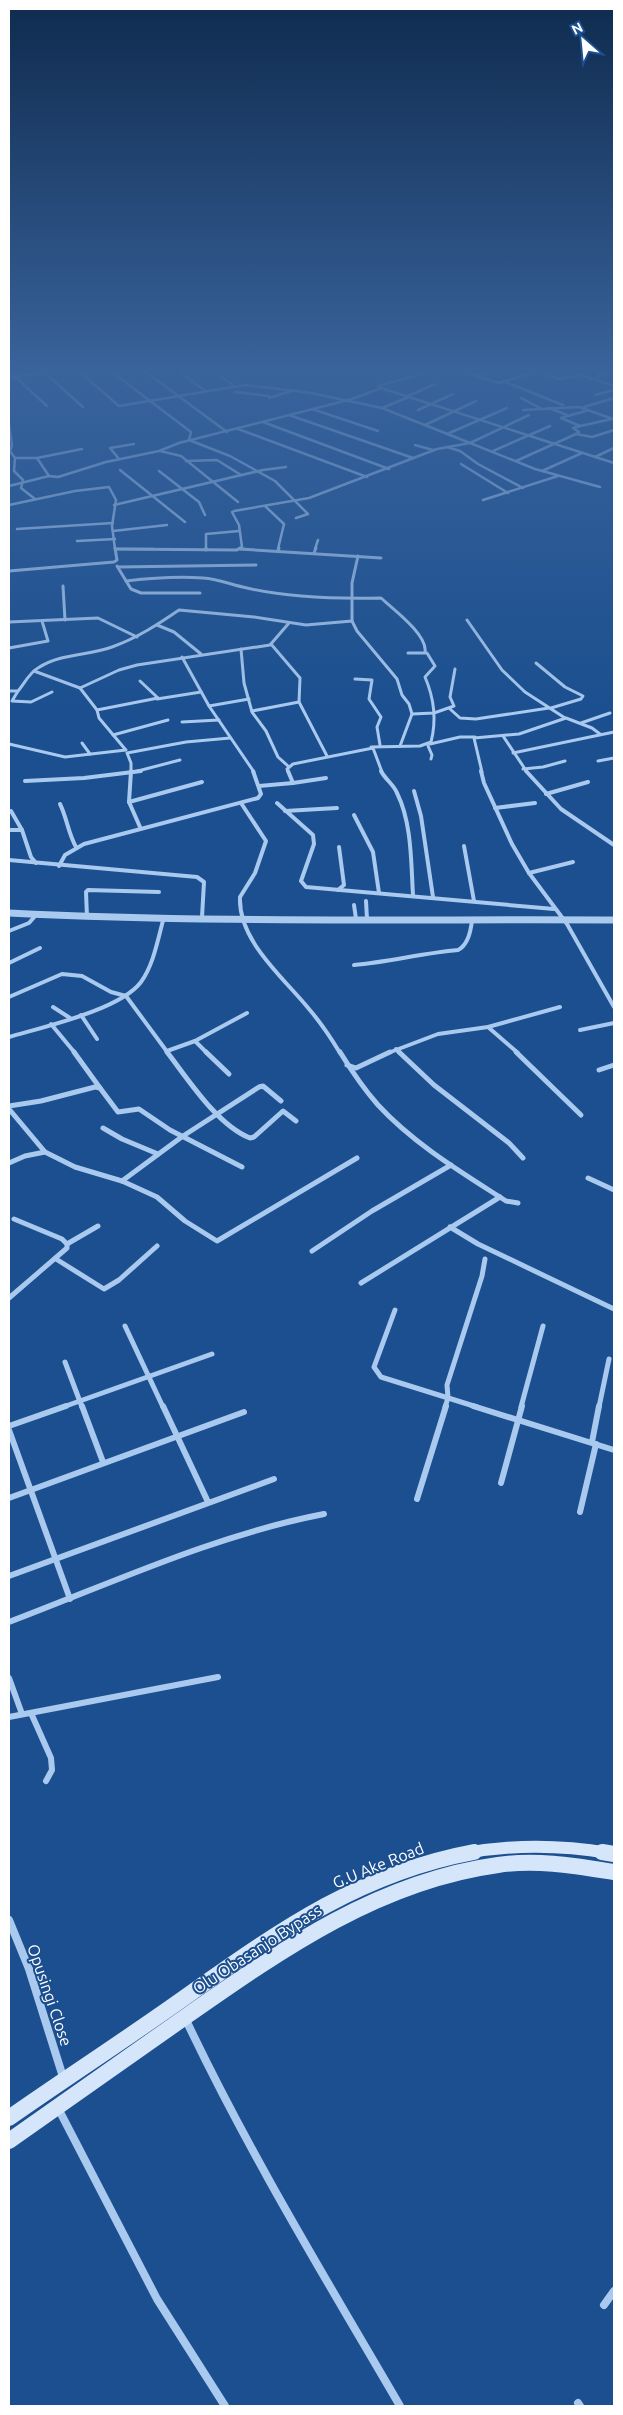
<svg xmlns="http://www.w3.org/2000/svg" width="623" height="2415" font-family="Ubuntu,sans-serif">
	<rect width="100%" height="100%" fill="#1b4f8f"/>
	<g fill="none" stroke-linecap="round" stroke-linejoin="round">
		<g stroke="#a9c9ee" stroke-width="2.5">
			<path d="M10 372 47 406"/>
			<path d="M44 372 83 407"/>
			<path d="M80 372 119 406 245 385 311 393 382 408 409 397"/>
			<path d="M112 372 191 432 189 440"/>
			<path d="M146 372 227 432"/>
			<path d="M180 372 204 390"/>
			<path d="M214 372 233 385"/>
			<path d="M464 372 499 383 535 372"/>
			<path d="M541 372 559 379 582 375 614 386"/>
			<path d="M478 376 490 372"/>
			<path d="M597 376 613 372"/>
			<path d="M9 378 46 372"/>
			<path d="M505 382 563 405"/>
			<path d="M381 388 614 463"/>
			<path d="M235 392 269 396"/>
			<path d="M595 395 614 390"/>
			<path d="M408 396 435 384"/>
			<path d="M269 398 291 391"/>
			<path d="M521 398 540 408"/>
			<path d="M584 407 614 398"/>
			<path d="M382 408 470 443 529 415"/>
			<path d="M549 408 567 415"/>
			<path d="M312 409 378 431"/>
			<path d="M418 410 453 394"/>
			<path d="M523 410 579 407 613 419"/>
			<path d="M589 410 561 418 580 426 612 419"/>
			<path d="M289 415 413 458"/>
			<path d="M263 422 389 469"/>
			<path d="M9 425 12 445 10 451 15 458 14 471 23 480 21 488 35 499"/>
			<path d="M425 425 476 401"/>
			<path d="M238 429 367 477"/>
			<path d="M447 434 507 408"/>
			<path d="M576 434 592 437 614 430"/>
			<path d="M189 440 230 456 275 481 308 514 296 518"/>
			<path d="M415 445 433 450"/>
			<path d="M447 447 460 451 478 464 523 488"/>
			<path d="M160 451 181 456 238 502"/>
			<path d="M493 451 550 426"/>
			<path d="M595 457 614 448"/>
			<path d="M15 458H37"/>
			<path d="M119 459 110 448 134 444"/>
			<path d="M186 461 217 460 241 475"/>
			<path d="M516 461 576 434 579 432 573 428 580 426"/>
			<path d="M461 464 508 493"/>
			<path d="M120 470 185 522"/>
			<path d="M159 471 199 502 205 515"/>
			<path d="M542 471 582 453"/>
			<path d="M49 476 37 458 82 449"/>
			<path d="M9 486 49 476 58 477 106 462 159 451 179 443 352 399 381 388 378 386 428 372"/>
			<path d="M483 500 558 476"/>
			<path d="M9 505 75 491 109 487 116 500 112 526 115 549"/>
			<path d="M114 505 263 470 286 467"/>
			<path d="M265 506 284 524 278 549"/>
			<path d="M17 529 113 523"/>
			<path d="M113 531 167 525"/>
			<path d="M77 541 115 539"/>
			<path d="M117 549H153"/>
			<path d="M206 549V534L239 531"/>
			<path d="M238 549 242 547 239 525 232 512 234 511 309 498 437 449 470 443 535 469 600 487"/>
			<path d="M240 549H245"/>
			<path d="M315 549 318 540"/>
		</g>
		<g stroke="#a9c9ee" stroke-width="3">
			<path d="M206 548V550"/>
			<path d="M117 549 237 550 240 548"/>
			<path d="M240 549 381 558"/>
			<path d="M278 551 279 548"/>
			<path d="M314 553 316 548"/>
			<path d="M358 556 352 583V621L357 631 397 679 402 695 409 704 412 714 400 746"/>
			<path d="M117 566 131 589 141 593H200"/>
			<path d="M118 567 256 565"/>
			<path d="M9 571 114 562 117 560 115 548"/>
			<path d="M126 581C151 578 177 576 203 578 219 579 232 585 247 588 290 598 337 599 381 598 393 609 428 635 425 652"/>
			<path d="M63 586 65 620"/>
			<path d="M467 620 502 670 525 692 565 718"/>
			<path d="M9 622 98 618 137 637"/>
			<path d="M157 625 174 632 201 654"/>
			<path d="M271 644 300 678 299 702 327 756"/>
			<path d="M9 648 48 641 42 621"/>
			<path d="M241 649 244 683 252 712 266 731 278 757 288 766"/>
			<path d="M182 657 209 706 254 772"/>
			<path d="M536 663 565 687 583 696 581 699 551 708"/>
			<path d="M34 671 80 688 97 710 99 718 125 749"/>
			<path d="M355 679 372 680 369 699 381 717 377 727 380 745"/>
			<path d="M140 681 158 698"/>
			<path d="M80 688 119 670 137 665 270 645 289 623"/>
			<path d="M9 691H18C24 684 30 672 38 668 61 653 88 656 112 647 137 638 157 625 179 610L254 617 306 625 352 621"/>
			<path d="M18 691 12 701 31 702 52 692"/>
			<path d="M157 699 201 692"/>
			<path d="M209 706 249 699"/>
			<path d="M450 709 460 718 476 719 549 708"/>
			<path d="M97 710 158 698"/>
			<path d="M252 711 299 702"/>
			<path d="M412 714 434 713 454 706 450 697 455 669"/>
			<path d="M182 722 219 720"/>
			<path d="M581 723 610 713"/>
			<path d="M113 735 168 720"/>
			<path d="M503 736 527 772"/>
			<path d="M82 743 90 754"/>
			<path d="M9 744 65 757 126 750"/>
			<path d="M430 744 460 737H475"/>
			<path d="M428 746 432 755 431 759"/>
			<path d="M371 747 420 746 431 742C437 719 434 698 425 677L435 666 427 653H408"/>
			<path d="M513 753 614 732"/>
			<path d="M598 761 614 758"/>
			<path d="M523 769 543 767 565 761"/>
			<path d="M131 772V763L127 753 186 742 230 738"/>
			<path d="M134 772 180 760"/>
			<path d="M288 772 287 769 293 764 373 748 382 772"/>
			<path d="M482 772 474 738 519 734 566 718 592 728 600 734"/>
		</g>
		<g stroke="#a9c9ee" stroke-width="4">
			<path d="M131 771 129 802 140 827"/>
			<path d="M381 771C385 779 394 785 397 793 412 823 411 863 413 895"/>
			<path d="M481 771 484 783 512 844 529 873 567 924 614 1007"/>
			<path d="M526 771 561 809 614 845"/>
			<path d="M25 781 84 778 141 771"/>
			<path d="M293 783 326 778"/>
			<path d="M259 786 293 783 288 771"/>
			<path d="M414 791 421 816 433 897"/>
			<path d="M546 794 588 782"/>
			<path d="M129 802 202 782"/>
			<path d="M241 803 266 841 255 873 240 897C238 941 284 978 309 1009 321 1023 331 1038 340 1053"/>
			<path d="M277 803 313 835 314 844 301 881 306 887 554 909"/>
			<path d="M60 804C67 818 68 833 76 847"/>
			<path d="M495 808 535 803"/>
			<path d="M11 811 22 830 31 857 36 863"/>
			<path d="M285 811 337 808"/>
			<path d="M354 815 373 852 379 893"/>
			<path d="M9 830H22"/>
			<path d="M464 846 474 901"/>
			<path d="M9 860 197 877 204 882 202 917"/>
			<path d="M59 866 65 855 84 844 258 798 261 794 253 771"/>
			<path d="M529 873 573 862"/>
			<path d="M338 890 344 885 339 847"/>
			<path d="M366 901 367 919"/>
			<path d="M354 905 356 919"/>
			<path d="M87 917 86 892 88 890 159 892"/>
			<path d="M9 931 29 923 36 915"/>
			<path d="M9 963 40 948"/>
			<path d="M354 965C389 962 423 953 458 950 468 945 471 930 472 920"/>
			<path d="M9 997 62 974 82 976 111 992 126 996 168 1053"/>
			<path d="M53 1007 70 1018"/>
			<path d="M81 1015 97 1039"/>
			<path d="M51 1024 75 1053"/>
			<path d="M488 1027 518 1053"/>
			<path d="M580 1030 614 1023"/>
			<path d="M9 1037C43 1027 120 1010 141 982 154 964 158 938 164 917"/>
			<path d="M195 1041 207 1053"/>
			<path d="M396 1049 400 1053"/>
			<path d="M167 1051 195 1041 247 1013"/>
			<path d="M388 1053 438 1034 488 1027 560 1007"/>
		</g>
		<g stroke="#a9c9ee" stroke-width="5">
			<path d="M74 1052 100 1088"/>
			<path d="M167 1052C188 1079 217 1125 250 1138L254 1137 283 1111 296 1121"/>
			<path d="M206 1052 229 1074"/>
			<path d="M340 1052C351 1070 363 1088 378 1105 414 1144 461 1172 506 1201L518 1203"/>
			<path d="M399 1052 434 1085 509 1143 523 1158"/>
			<path d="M516 1052 581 1115"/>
			<path d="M347 1065 356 1068 390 1052"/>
			<path d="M599 1070 614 1065"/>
			<path d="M9 1106 41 1101 95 1087 100 1088 118 1112 139 1109 170 1130 242 1167"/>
			<path d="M9 1109 45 1152 75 1167 122 1181 157 1197 185 1221 217 1241 357 1158"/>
			<path d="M103 1128 122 1139 158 1154"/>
			<path d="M9 1163 25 1156 45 1152"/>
			<path d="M588 1178 614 1190"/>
			<path d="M122 1181 183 1136 259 1087 263 1086 281 1101"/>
			<path d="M450 1227 478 1244 614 1309"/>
			<path d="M67 1244 98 1226"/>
			<path d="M312 1251 372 1211 451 1165"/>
			<path d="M56 1259 104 1289 119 1280 157 1246"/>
			<path d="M361 1283 500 1197"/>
			<path d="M9 1298 67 1248V1244L62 1239 14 1219"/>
			<path d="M395 1310 374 1367 381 1377 477 1407"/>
			<path d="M125 1326 163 1407"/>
			<path d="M65 1362 82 1407"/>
			<path d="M63 1407 212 1354"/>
			<path d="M445 1407 448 1398 447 1385 482 1276 485 1259"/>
			<path d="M521 1407 543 1326"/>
			<path d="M599 1407 609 1359"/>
		</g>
		<g stroke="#a9c9ee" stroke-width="6">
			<path d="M82 1406 103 1462"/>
			<path d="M163 1406 208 1502"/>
			<path d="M473 1406 614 1450"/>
			<path d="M9 1426 66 1406"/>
			<path d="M9 1430 70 1599"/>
			<path d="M592 1442 599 1406"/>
			<path d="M501 1483 522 1406"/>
			<path d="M9 1498 244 1412"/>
			<path d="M417 1499 446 1406"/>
			<path d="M580 1512 596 1444"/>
			<path d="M9 1576 274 1479"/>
			<path d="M9 1622C112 1583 215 1535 324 1514"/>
			<path d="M9 1678 22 1714"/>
			<path d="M31 1713 51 1758 52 1770 46 1781"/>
			<path d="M9 1717 218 1677"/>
		</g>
		<g stroke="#a9c9ee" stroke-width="8">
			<path d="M9 1920 29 1969 63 2077"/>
			<path d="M186 2020C249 2153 326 2279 400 2406"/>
			<path d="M59 2110 157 2299 225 2406"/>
			<path d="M604 2305 614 2291"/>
			<path d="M578 2403 580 2406"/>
		</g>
		<path stroke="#a9c9ee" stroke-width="7" d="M9 913C210 923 412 919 614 920"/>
		<path stroke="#d6e6fa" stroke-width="12" d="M467 1853C515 1844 561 1845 609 1853"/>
		<g stroke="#d6e6fa" stroke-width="16">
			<path d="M602 1852 614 1854"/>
			<path d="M9 2118C69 2076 131 2036 191 1993 282 1929 361 1873 474 1852"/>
			<path d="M9 2141C69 2099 128 2057 188 2015 284 1948 380 1881 498 1865 536 1859 576 1866 614 1872"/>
		</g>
	</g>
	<linearGradient id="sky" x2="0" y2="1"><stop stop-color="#0f2b4f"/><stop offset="0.52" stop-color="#39639b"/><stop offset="1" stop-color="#39639b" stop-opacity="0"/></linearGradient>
	<rect width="623" height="710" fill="url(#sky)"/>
	<g text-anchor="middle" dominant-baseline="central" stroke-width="4" stroke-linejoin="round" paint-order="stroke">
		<g font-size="16" fill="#fff" stroke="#1b4f8f">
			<text transform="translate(378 1865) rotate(-22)">G.U Ake Road</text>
			<text transform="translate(257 1949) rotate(-33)">Olu Obasanjo Bypass</text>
			<text transform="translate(50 1995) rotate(71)">Opusingi Close</text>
		</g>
	</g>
	<rect width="623" height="2415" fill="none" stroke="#ffffff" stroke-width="20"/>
	<g transform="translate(583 40) rotate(333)" stroke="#1b4f8f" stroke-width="4" paint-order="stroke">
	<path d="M0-4L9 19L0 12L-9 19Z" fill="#ffffff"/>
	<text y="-8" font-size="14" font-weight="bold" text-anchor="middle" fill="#ffffff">N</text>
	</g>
</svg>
